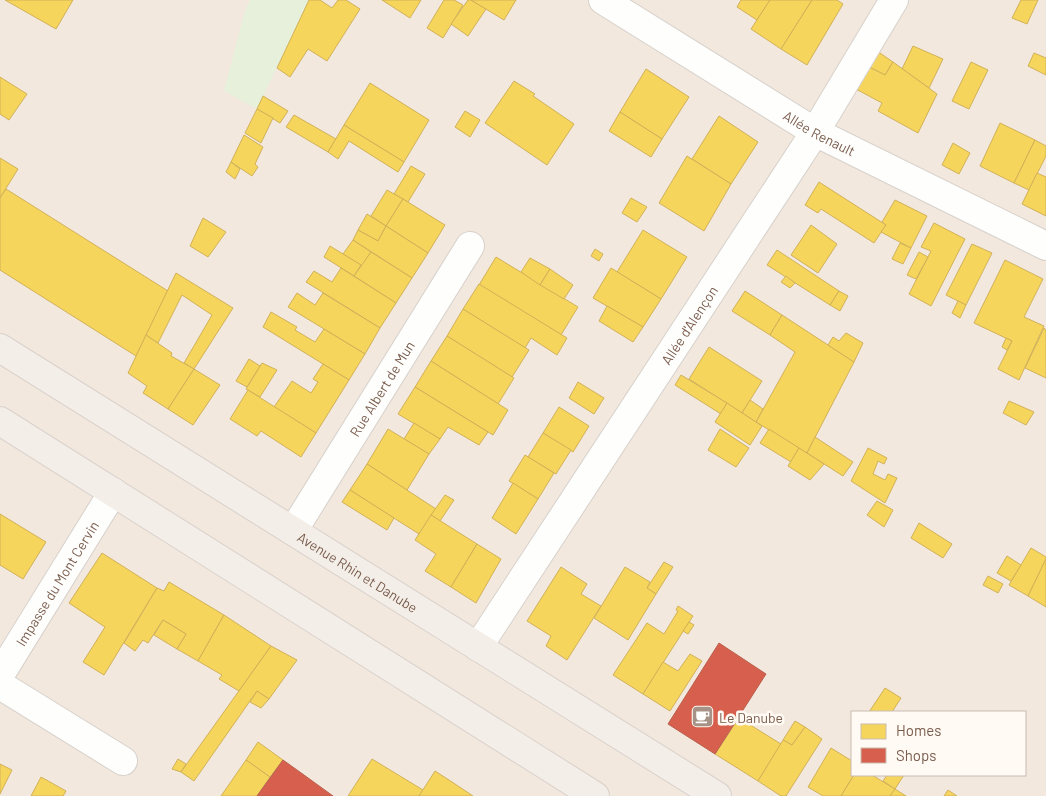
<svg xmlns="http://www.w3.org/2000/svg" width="1046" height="796" font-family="Barlow,sans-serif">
	<rect width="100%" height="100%" fill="#f9f5f0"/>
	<path fill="#f2e8de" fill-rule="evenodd" d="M0 0H1046V796H0ZM852 712H1025V775H852Z"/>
	<path fill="#e7f0db" d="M250 0H309L257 109 224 91 244 14Z"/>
	<g fill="#f6d55c" stroke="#d1b158">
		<path d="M5 0H73L56 29Z"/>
		<path d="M309 0H320L332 8 338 0H346L360 9 327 61 308 49 290 77 277 68Z"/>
		<path d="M382 0H421L410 18Z"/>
		<path d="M444 0H454L463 5 443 38 427 28Z"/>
		<path d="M468 0H471L486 9 468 36 451 24Z"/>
		<path d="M471 0H516L504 20Z"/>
		<path d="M741 0H770L757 20 737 7Z"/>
		<path d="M770 0H812L781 49 751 29Z"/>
		<path d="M812 0H837L843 4 807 65 781 49Z"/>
		<path d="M1021 0H1038L1027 24 1012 18Z"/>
		<path d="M913 46 943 59 929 88 902 69Z"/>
		<path d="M877 51 893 62 885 75 867 66Z"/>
		<path d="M1034 53 1046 58V75L1028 66Z"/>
		<path d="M893 62 937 94 918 133 878 111 882 103 854 88 867 66 885 75Z"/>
		<path d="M971 62 988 70 969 109 952 101Z"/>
		<path d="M646 69 689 97 662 139 620 112Z"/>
		<path d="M0 77 27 94 9 120 0 114Z"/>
		<path d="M514 81 535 94 533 96 574 124 547 165 485 123Z"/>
		<path d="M370 83 429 120 404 162 344 125Z"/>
		<path d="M263 96 288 111 280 123 257 109Z"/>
		<path d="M257 109 273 118 261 143 245 133Z"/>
		<path d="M465 111 480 120 470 137 455 127Z"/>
		<path d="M620 112 662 139 651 157 609 131Z"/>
		<path d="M294 115 336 139 328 152 286 127Z"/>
		<path d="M719 116 758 142 731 184 692 159Z"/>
		<path d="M1000 123 1035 140 1014 183 980 166Z"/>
		<path d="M344 125 404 162 398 172 349 141 338 159 328 152Z"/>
		<path d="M244 135 263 147 255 164 258 167 252 176 231 162Z"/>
		<path d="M1035 140 1046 146V156L1029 190 1014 183Z"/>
		<path d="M953 143 970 153 959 174 942 165Z"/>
		<path d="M687 156 731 184 704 231 659 203Z"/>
		<path d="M0 158 18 169 0 198Z"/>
		<path d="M231 162 240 169 235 179 226 172Z"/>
		<path d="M411 166 425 174 408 202 394 194Z"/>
		<path d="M1037 173 1046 177V216L1022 204Z"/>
		<path d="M819 182 886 225 874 243 821 209 818 213 805 205Z"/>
		<path d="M6 189 168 291 136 356 0 270V198Z"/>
		<path d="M387 190 403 199 386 226 371 216Z"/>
		<path d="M631 198 647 207 637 222 622 213Z"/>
		<path d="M403 199 445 225 428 253 386 226Z"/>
		<path d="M895 200 927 216 911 248 881 232 886 225 882 222Z"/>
		<path d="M367 214 386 226 378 241 358 230Z"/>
		<path d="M203 218 226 232 208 257 190 246Z"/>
		<path d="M934 223 965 239 931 306 909 294 931 251 921 247Z"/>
		<path d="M811 225 837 244 818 273 791 255Z"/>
		<path d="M386 226 428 253 412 278 353 240 358 230 378 241Z"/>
		<path d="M643 230 687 257 661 299 617 272Z"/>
		<path d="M353 240 371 252 362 266 343 254Z"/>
		<path d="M900 243 911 248 903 264 892 259Z"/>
		<path d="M972 244 992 253 966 305 946 295Z"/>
		<path d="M330 246 361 265 354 276 324 257Z"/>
		<path d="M595 249 603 254 599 261 591 256Z"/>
		<path d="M777 250 839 291 830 305 767 265Z"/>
		<path d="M371 252 412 278 396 303 354 276Z"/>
		<path d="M919 252 928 257 916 279 907 275Z"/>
		<path d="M496 257 578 307 561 335 479 285Z"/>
		<path d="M530 258 550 269 540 285 521 272Z"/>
		<path d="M1005 260 1043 279 1024 317 1044 326 1019 380 998 369 1012 341 974 323Z"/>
		<path d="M341 268 396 303 380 328 306 282 314 271 332 282Z"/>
		<path d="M611 268 661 299 643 327 593 298Z"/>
		<path d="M550 269 573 285 564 299 540 285Z"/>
		<path d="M176 273 233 308 194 369 184 363 212 315 182 295 158 343 146 335Z"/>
		<path d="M786 276 795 283 790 288 781 282Z"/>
		<path d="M479 284 567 338 557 355 531 338 525 348 463 309Z"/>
		<path d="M745 291 782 315 770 335 732 311Z"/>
		<path d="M839 291 848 296 840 311 830 305Z"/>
		<path d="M297 293 315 305 323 293 380 328 365 354 288 307Z"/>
		<path d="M958 301 966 305 960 318 952 313Z"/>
		<path d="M607 306 643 327 633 342 599 321Z"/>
		<path d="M463 309 529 350 512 377 447 336Z"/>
		<path d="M271 312 297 327 295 330 315 342 324 329 365 354 349 380 263 327Z"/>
		<path d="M782 315 854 362 807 453 756 422 795 352 770 335Z"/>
		<path d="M1044 328 1046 330V378L1025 368Z"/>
		<path d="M846 333 863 343 854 362 828 345 833 337 839 341Z"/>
		<path d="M146 335 172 353 171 356 194 369 168 409 143 393 147 386 128 373Z"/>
		<path d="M447 336 514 378 498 404 431 361Z"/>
		<path d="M1006 338 1012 341 1007 350 1002 347Z"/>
		<path d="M709 347 762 381 742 413 689 379Z"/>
		<path d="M249 359 260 366 247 387 236 381Z"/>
		<path d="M431 361 508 410 493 435 415 387Z"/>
		<path d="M262 363 277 370 260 397 246 389Z"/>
		<path d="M323 364 349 380 316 433 274 407 292 381 311 393 318 382 313 379Z"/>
		<path d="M194 369 220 385 193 425 168 409Z"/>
		<path d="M681 375 727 403 721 414 675 385Z"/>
		<path d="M578 382 604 398 594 414 569 398Z"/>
		<path d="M415 387 488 432 479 445 448 427 440 439 398 414Z"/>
		<path d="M248 390 316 433 301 457 261 431 257 436 230 419Z"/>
		<path d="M750 400 763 409 756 422 742 413Z"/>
		<path d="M1009 401 1034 412 1026 425 1003 413Z"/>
		<path d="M727 403 762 426 750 445 715 422Z"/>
		<path d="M559 407 589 426 573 452 543 433Z"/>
		<path d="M414 423 440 439 429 454 404 439Z"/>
		<path d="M388 429 429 454 407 490 367 464Z"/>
		<path d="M720 429 749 448 736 467 708 450Z"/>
		<path d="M769 429 799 448 791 462 760 443Z"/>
		<path d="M543 433 571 450 556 474 528 457Z"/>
		<path d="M815 437 853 462 843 476 807 453Z"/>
		<path d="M799 448 824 464 810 480 788 466Z"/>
		<path d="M868 448 887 458 884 464 878 461 873 474 885 480 888 474 897 478 885 503 851 481Z"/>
		<path d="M525 455 554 473 538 499 509 481Z"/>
		<path d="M367 464 436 509 419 534 350 490Z"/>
		<path d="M513 483 538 499 516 534 492 518Z"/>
		<path d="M350 490 394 518 387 530 342 502Z"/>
		<path d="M445 495 454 500 440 521 431 515Z"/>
		<path d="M877 501 893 510 884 527 867 515Z"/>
		<path d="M0 514 46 542 23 579 0 565Z"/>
		<path d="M431 515 477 544 451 587 425 571 436 554 415 540Z"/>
		<path d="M919 523 952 544 943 558 911 538Z"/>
		<path d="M477 544 501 559 476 603 451 587Z"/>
		<path d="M1031 548 1046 557V559L1028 596 1009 585Z"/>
		<path d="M102 553 157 588 104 675 83 662 105 627 69 603Z"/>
		<path d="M1007 556 1021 565 1011 581 997 573Z"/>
		<path d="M1046 559V607L1028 596Z"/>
		<path d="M664 562 673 567 656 594 647 588Z"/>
		<path d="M561 567 587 584 581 594 601 606 567 660 546 646 551 636 527 621Z"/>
		<path d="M625 567 650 582 647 588 656 594 628 640 594 618Z"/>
		<path d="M988 576 1003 584 998 593 983 585Z"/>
		<path d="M169 582 224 615 198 661 177 649 186 634 163 620 148 643 143 640 135 651 124 643 157 588 164 591Z"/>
		<path d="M678 606 693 616 643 694 613 675 647 623 664 634 678 611 676 610Z"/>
		<path d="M224 615 271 646 239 691 219 679 222 675 198 661Z"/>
		<path d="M163 620 186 634 177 649 154 635Z"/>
		<path d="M689 622 694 625 688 634 683 631Z"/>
		<path d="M271 646 297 660 269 699 257 691 194 781 181 772Z"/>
		<path d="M690 654 702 661 670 711 643 694 663 662 678 671Z"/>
		<path d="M885 688 901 698 892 712H869Z"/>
		<path d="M257 691 269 699 261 708 250 702Z"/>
		<path d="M739 718 781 744 758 781 715 754Z"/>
		<path d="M795 721 805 727 792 745 783 740Z"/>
		<path d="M805 727 822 739 786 796H781L758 781 783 740 792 745Z"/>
		<path d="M258 742 283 760 270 777 246 760Z"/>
		<path d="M831 748 852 761V775H854L841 796H823L808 787Z"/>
		<path d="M178 759 186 764 181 772 172 769Z"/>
		<path d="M372 759 423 790 419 796H348Z"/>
		<path d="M246 760 270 777 257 796H221Z"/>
		<path d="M0 764 12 770 0 794Z"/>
		<path d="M435 771 452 782 473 796H419Z"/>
		<path d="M854 775H872L895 789 890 796H841Z"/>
		<path d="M887 775H904L895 789 883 781Z"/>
		<path d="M41 777 66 791 63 796H31Z"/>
		<path d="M895 789 906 796H890Z"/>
		<path d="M948 790 957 796H944Z"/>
	</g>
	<g fill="#d6604d" stroke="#ba5f4d">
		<path d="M719 643 766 674 715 754 668 724Z"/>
		<path d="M283 760 304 775 333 796H257Z"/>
	</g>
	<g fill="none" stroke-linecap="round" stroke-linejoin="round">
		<defs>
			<g id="street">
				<path id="s1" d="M603 0 815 132 1046 246"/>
				<path id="s2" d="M293 531 470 246"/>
				<path id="s3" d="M478 647 815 132 894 0"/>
				<path id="s4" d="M0 675 113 492"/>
				<path d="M0 685 123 761"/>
			</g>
			<g id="primary">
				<path id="s5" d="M0 348 717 796"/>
				<path d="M0 421 595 796"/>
			</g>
		</defs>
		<use href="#street" stroke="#d7d1cb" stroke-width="30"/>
		<use href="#primary" stroke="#dad1cc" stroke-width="30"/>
		<use href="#street" stroke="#fefefd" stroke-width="28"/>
		<use href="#primary" stroke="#f3eee8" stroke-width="28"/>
	</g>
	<defs>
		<symbol id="cafe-square" viewBox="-11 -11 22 22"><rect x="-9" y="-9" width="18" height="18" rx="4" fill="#a69286" stroke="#fffaf3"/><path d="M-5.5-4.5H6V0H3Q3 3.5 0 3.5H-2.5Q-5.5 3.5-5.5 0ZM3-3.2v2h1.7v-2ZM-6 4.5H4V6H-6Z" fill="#fff"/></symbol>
	</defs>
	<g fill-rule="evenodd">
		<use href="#cafe-square" x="690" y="704" width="25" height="25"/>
	</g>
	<g text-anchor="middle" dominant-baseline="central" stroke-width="5" stroke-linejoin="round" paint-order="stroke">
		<g font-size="14" fill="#7a5c4d" stroke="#fffaf3">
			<text stroke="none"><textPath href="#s1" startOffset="254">Allée Renault</textPath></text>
			<text stroke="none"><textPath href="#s3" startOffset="385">Allée d'Alençon</textPath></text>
			<text stroke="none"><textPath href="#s2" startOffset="168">Rue Albert de Mun</textPath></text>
			<text stroke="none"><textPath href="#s5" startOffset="422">Avenue Rhin et Danube</textPath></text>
			<text stroke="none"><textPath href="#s4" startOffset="108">Impasse du Mont Cervin</textPath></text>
		</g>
		<g font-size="14" fill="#7a5c4d" stroke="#fffaf3" text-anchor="start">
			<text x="719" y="717">Le Danube</text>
		</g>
	</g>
	<rect x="851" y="711" width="175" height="65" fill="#fffaf3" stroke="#cabbb1"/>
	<rect x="861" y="724" width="25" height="15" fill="#f6d55c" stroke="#cabbb1"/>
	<text x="896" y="736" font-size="15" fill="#7a5c4d">Homes</text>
	<rect x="861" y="748" width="25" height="15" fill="#d6604d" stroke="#cabbb1"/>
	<text x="896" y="761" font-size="15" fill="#7a5c4d">Shops</text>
</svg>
